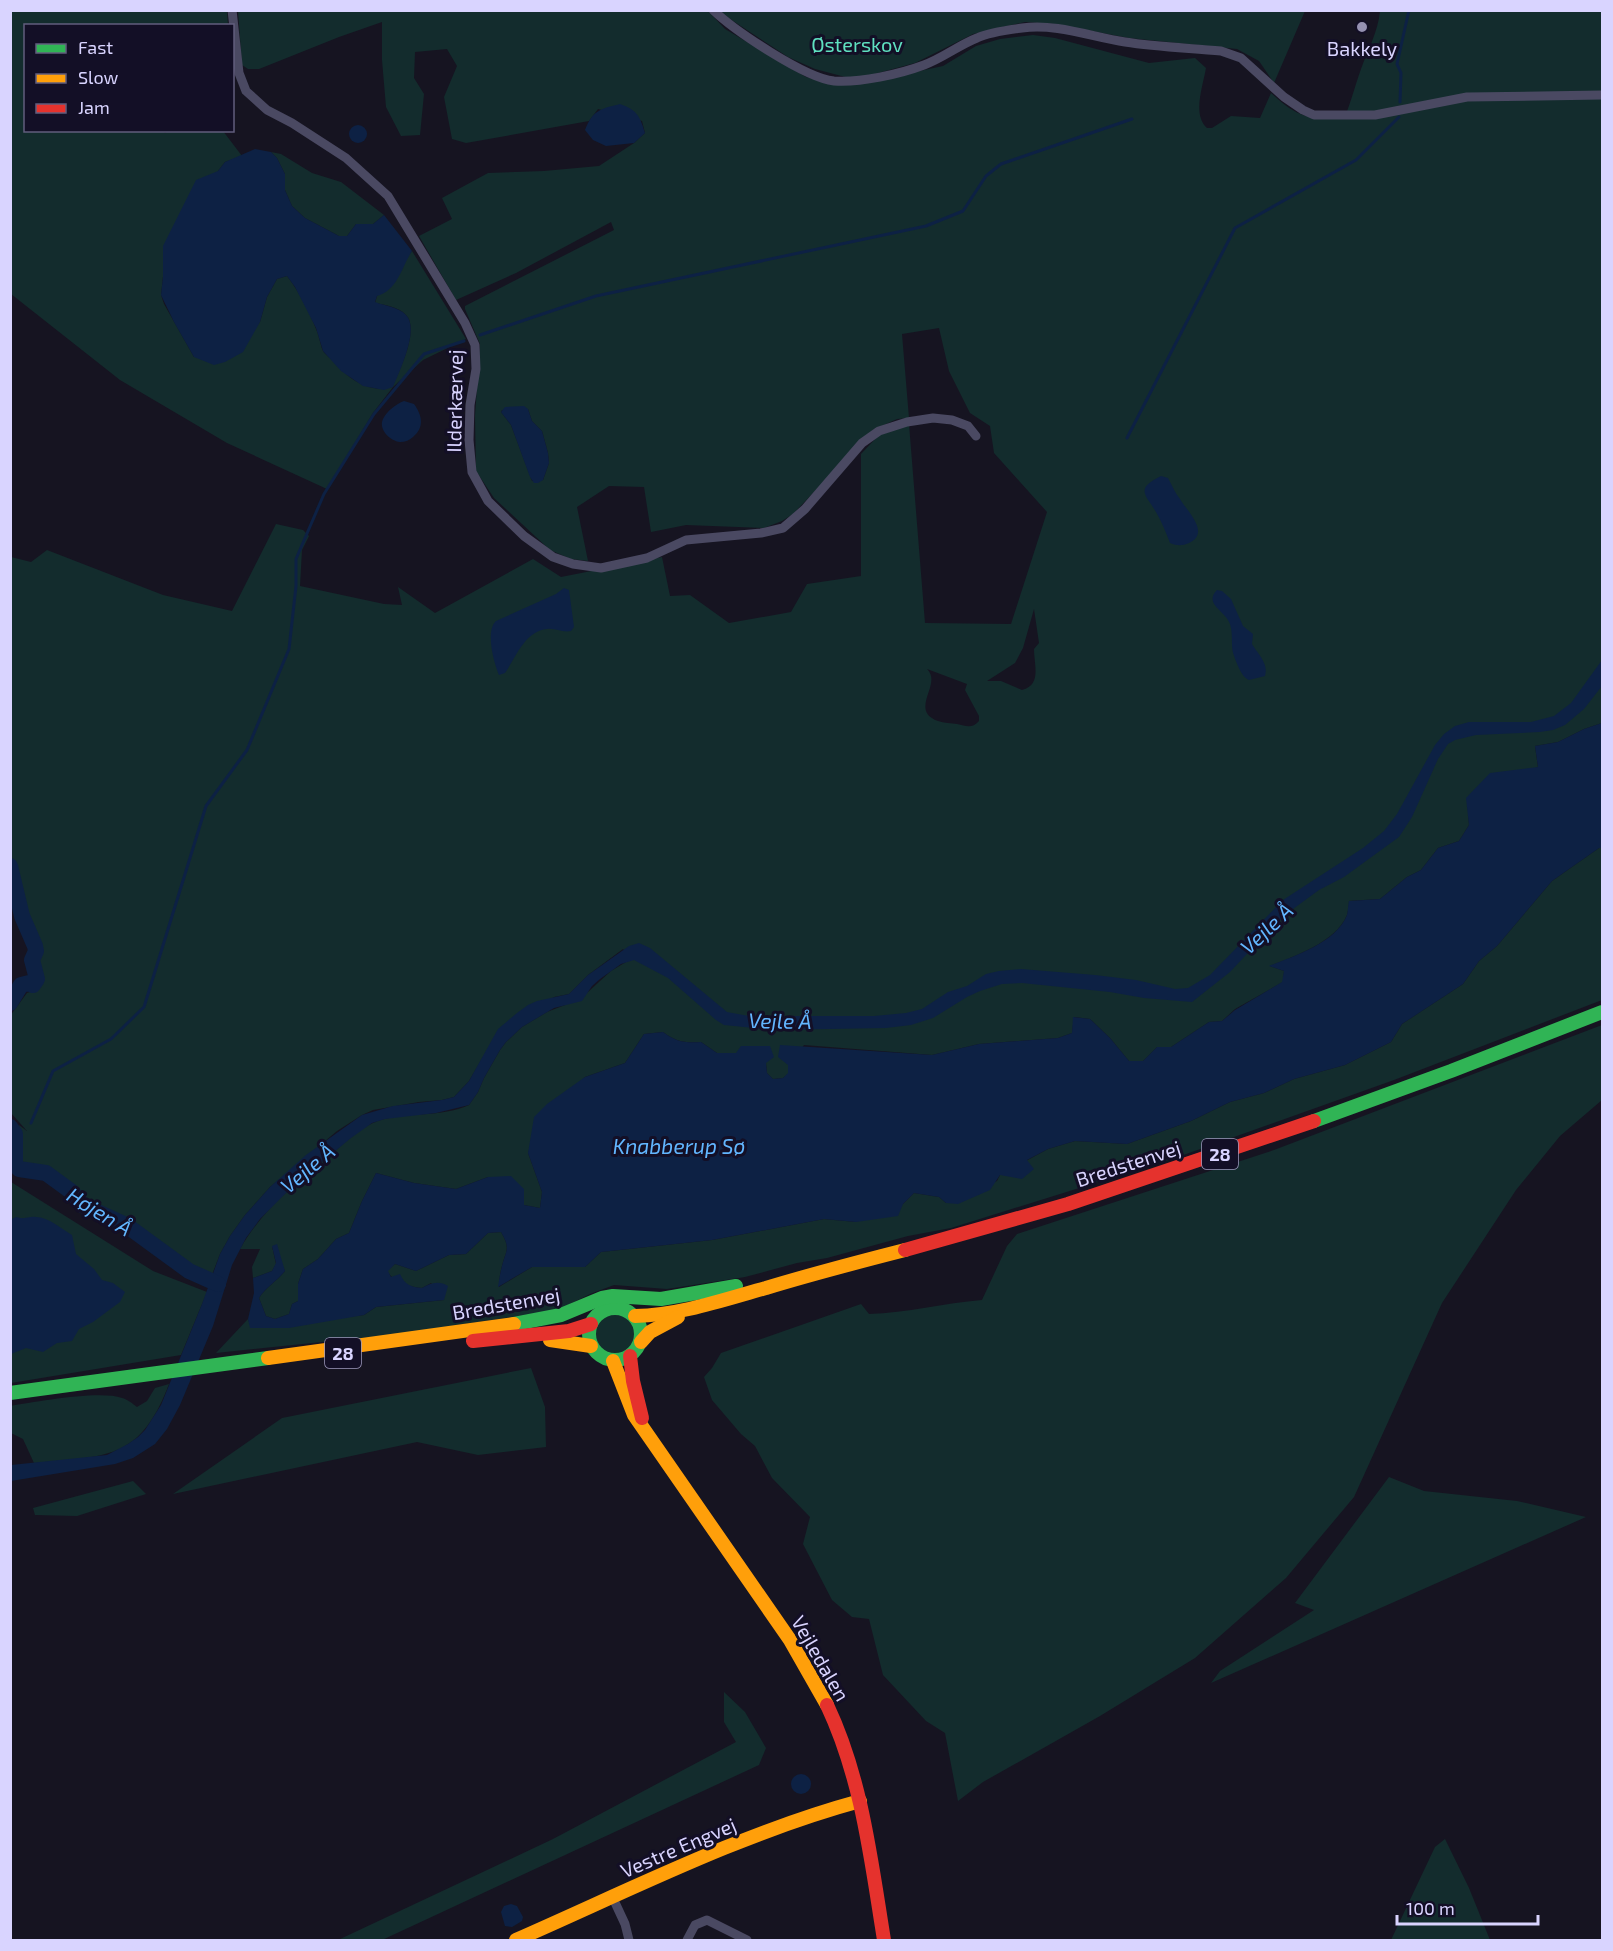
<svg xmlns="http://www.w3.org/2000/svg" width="1613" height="1951" font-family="'Exo 2',sans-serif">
	<rect width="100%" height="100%" fill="#161421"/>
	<g fill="#132c2d" fill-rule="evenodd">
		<path d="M10 11H227L228 25 26 26V130H163L165 133 169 130 223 131 242 156 225 162 218 171 163 277 161 295 164 304 194 357 260 322 267 297 277 279 287 276C299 292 309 310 316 329 319 335 320 344 323 351 325 354 330 358 333 361 348 378 368 394 392 387 399 372 420 329 406 315 399 307 385 305 375 303L377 296 412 251 466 339 423 360 393 387 373 413 327 489 227 443 120 380 11 294Z"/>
		<path d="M238 11H708L725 29 806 77 838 85 863 83 943 66 976 46 1000 39 1033 35 1055 38 1149 63 1195 58 1206 68C1203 86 1192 115 1207 128H1212L1231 116 1260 118 1271 93C1299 119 1308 118 1344 119 1351 102 1355 86 1361 69 1368 49 1378 32 1380 11H1602V723L1584 729 1558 742 1535 746 1538 767 1467 798 1469 825 1459 841 1438 848 1421 870 1407 877 1380 899 1349 901C1349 905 1348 911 1347 915 1336 942 1295 956 1270 966L1284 971 1283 982 1235 1009 1222 1021 1209 1022 1171 1047H1157L1143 1061H1129L1110 1038 1090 1019 1074 1017 1072 1033 1058 1038 979 1044 932 1055 804 1045 788 1065V1074L783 1078 773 1079 767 1073 766 1063 736 1053H717L701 1042C685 1043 676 1042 663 1032L644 1034 625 1063 585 1077 530 1148 528 1153 542 1192 540 1208 524 1205 488 1177 456 1189 414 1183 376 1173 362 1201 349 1233 336 1239 318 1259 303 1269 298 1284V1301L292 1304 289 1314 275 1319 266 1316 259 1298C266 1287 277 1281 285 1271L272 1246 276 1264 272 1271 253 1278 252 1267 260 1249H240C263 1208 301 1179 336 1150 349 1139 363 1126 378 1121 407 1111 441 1118 469 1105L478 1092 484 1078 500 1050 506 1042 522 1027 547 1012 565 1005 588 992 611 971 631 959 623 949 588 975 569 994 554 997 489 1047 469 1081 454 1097 442 1100 419 1102 373 1110 362 1115 337 1131 270 1187 245 1215 230 1236 220 1254 210 1280 130 1225 87 1200 54 1172 24 1165 20 1151 19 1125 27 1131 11 1113 10 1016 27 993 35 990 40 979 32 960 36 951 35 946 22 916 11 866V557L31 562 47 550 163 595 232 611 276 524 303 530 309 536 302 550 300 586 384 604 402 605 398 587 435 613 533 559 561 577 662 557 670 596 690 595 729 623 791 612 807 584 861 576V454L880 434 909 424 925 623 1011 624 1047 512 994 453 990 426 970 413 949 371 939 328 902 334 909 418 897 419 873 430 793 514 782 521 764 528 686 525 651 532 644 487 609 486 577 507 588 561 571 559 550 550 494 498 476 471 475 416 480 344 465 309V306L614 230 611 222 516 273 456 300 419 236 452 219 442 198 488 173 544 171 599 166 634 143 645 133 642 121 598 109 589 121 466 143 452 139 444 97 457 66 447 49 415 52 414 78 424 94 420 135 401 136 386 107 382 60V22L339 37 259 69H248L242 65ZM528 409 532 421 542 431 548 453 549 463 543 480 532 481 511 425 501 412 502 410ZM1034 609 1039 643 1034 649C1034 665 1042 685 1022 690L1001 681H987L1015 663 1023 648ZM927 669 967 684 965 690 979 716V721C972 729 966 726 957 724 951 723 944 723 938 721 908 710 943 684 927 669Z"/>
		<path d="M718 11H1305L1274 83 1259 61 1237 49 1129 38 1055 24 1025 22 973 34 915 63 867 76 849 78 815 69 788 57Z"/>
		<path d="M271 152 281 154 312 173 341 182 384 215 373 224H356L347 236H339L305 218 292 206 285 190V174L277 158Z"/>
		<path d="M1599 848H1602V1000L1394 1080 1172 1159 951 1228 908 1236 827 1258 797 1263 745 1277 667 1289 614 1285 590 1294 558 1310 390 1335 216 1353 248 1319 251 1328 364 1315 376 1307 444 1300 431 1283 422 1288C410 1287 393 1282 387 1271L395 1264 416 1271 449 1255 466 1254 488 1233 501 1232C511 1249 506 1250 502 1266 500 1273 499 1281 499 1287L532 1267H585L601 1252 712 1240 824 1219 856 1222 903 1204 914 1193 939 1197 946 1203 997 1181 1000 1175 1048 1149 1075 1141 1127 1144 1191 1121 1230 1102 1264 1093 1294 1079 1345 1065 1391 1042 1402 1024 1463 984 1479 961 1497 946 1552 881Z"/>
		<path d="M1602 1025V1100L1560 1136 1516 1190 1442 1303 1354 1497 1286 1578 1195 1658 1100 1716 983 1782 958 1801 945 1733 926 1721 883 1675 869 1619 852 1617 832 1600 803 1544 810 1517 772 1478 755 1446 741 1434 712 1400 704 1377 712 1368 721 1353 861 1304 869 1314C907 1313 944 1303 982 1300L1007 1246 1017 1234 1274 1150Z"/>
		<path d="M11 1182 153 1271 207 1292 181 1355 11 1383Z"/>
		<circle cx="615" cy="1334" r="20"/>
		<path d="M531 1368 545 1407 546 1447 478 1455 417 1442 173 1494 282 1418Z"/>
		<path d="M169 1384C140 1461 106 1456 34 1463L23 1439 11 1433 10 1406C36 1402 99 1390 122 1398 127 1399 133 1404 137 1407L147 1401 155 1388Z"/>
		<path d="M1389 1477 1424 1491 1517 1501 1586 1517 1211 1683 1220 1671 1314 1610 1295 1603Z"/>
		<path d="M133 1481 146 1494 77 1516 35 1515 33 1508Z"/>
		<path d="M724 1692 745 1712 766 1748 759 1765 382 1940H338L553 1839 736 1742 724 1722Z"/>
		<path d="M1445 1839 1469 1888 1490 1940H1391L1435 1847Z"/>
	</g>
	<g fill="#0d2144">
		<path d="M620 104C637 110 640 116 645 133L634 143 606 146 593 140 585 130C593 110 600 109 620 104Z"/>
		<circle cx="358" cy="134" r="9"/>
		<path d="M255 149 271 152 277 158 285 174V190L292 206 305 218 339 236H347L356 224H373L384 215 412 251C401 268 398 290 377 296L375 302C385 306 399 307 406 315 420 329 399 372 393 387L384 390 363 386 341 371 323 351 316 328 295 287 287 276 277 279 267 297 260 322 243 352 225 362 214 365 194 357 174 322 161 295 163 277V246L196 180 218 171 225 162Z"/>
		<path d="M404 401 414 404C422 415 425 427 413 437 410 440 405 442 400 442 390 441 378 429 383 419 387 411 396 404 404 401Z"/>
		<path d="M524 406 528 409 532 421 542 431 548 453 549 463 543 480 538 483H534L530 477 511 425 501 412 505 407Z"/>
		<path d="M1161 476 1168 478C1172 485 1175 493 1180 499 1187 511 1211 533 1189 543 1182 546 1177 546 1170 543 1166 533 1162 522 1156 512 1145 494 1135 489 1161 476Z"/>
		<path d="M564 588 569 590 574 627 571 631C563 633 555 628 547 629 525 631 516 657 505 673L499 675C494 663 485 631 496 621L556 594Z"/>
		<path d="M1217 590 1222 591 1231 599 1243 626 1253 634 1252 644C1258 654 1269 664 1265 676L1249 680C1241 677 1236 661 1233 653 1231 644 1233 633 1230 624 1226 611 1203 604 1217 590Z"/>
		<path d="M1602 660V686L1584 709 1565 725 1553 730 1540 732 1476 735 1455 740 1448 744 1438 759 1412 817 1399 837 1344 877 1319 890 1293 909 1275 924 1230 972 1192 1002 1144 998 1110 992 1022 983 1002 984 980 991 967 997 933 1018 911 1025 886 1028 773 1030 724 1025 716 1020 668 978 634 960 621 964 600 979 592 986 582 1001 554 1008 522 1027 506 1042 500 1050 484 1078 478 1092 469 1105 436 1113 385 1119 372 1123 351 1138 294 1185 260 1219 246 1238 232 1265 213 1326 180 1405 167 1429 155 1444 133 1458 115 1464 11 1481V1465L107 1455 128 1444 138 1437 145 1430 161 1405 202 1304 220 1254 230 1236 245 1215 270 1187 306 1155 362 1115 393 1106 442 1100 454 1097 469 1081 498 1029 517 1013 528 1005 537 1001 569 994 588 975 629 946 639 943 650 948 727 1012 749 1016H874L906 1013 922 1009 948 992 967 986 986 974 999 971 1021 969 1095 975 1136 980 1175 989 1188 988 1210 975 1283 900 1363 848 1384 831 1397 814 1435 745 1444 734 1455 726 1469 722H1531L1554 716 1571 703Z"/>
		<path d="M1602 723V848H1599L1552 881 1497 946 1479 961 1463 984 1402 1024 1391 1042 1345 1065 1294 1079 1264 1093 1230 1102 1191 1121 1127 1144 1075 1141 1048 1149 1027 1160 1034 1169 1022 1179 1000 1175 990 1190 958 1204 946 1203 939 1197 914 1193 903 1204 898 1216 856 1222 824 1219 712 1240 601 1252 585 1267H532L498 1287C499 1281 500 1273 502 1266 506 1250 511 1249 501 1232L488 1233 466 1254 449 1255 416 1271 395 1264 388 1271 391 1277 400 1274C405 1285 411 1287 422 1288 430 1283 439 1280 448 1286L444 1300 376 1307 364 1315 289 1328H250L248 1319 254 1293 253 1278 272 1271 276 1263 272 1246 277 1244 285 1271C277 1281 266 1287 259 1298L266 1316 275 1319 289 1314 292 1304 298 1301V1284L303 1269 318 1259 336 1239 349 1233 362 1201 376 1173 414 1183 456 1189 488 1177 511 1176 524 1189V1205L540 1208 542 1192 528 1153 534 1117 547 1104 585 1077 625 1063 644 1034 663 1032C676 1042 685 1043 701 1042L717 1053H736L741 1046H770L774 1057 766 1063 767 1073 773 1079 783 1078 788 1073V1065L778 1057 780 1045 932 1055 979 1044 1058 1038 1072 1033 1073 1017 1090 1019 1110 1038 1129 1061H1143L1157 1047H1171L1209 1022 1222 1021 1235 1010 1282 982 1284 971 1269 966C1294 956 1336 943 1347 915 1348 911 1348 905 1349 901L1380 899 1407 877 1421 870 1438 848 1459 841 1469 825 1466 798 1490 773 1538 767 1535 746 1558 742 1584 729Z"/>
		<path d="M16 1217C27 1220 27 1216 36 1217 48 1217 62 1229 72 1235L76 1254 94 1269 102 1280 113 1283 125 1292 120 1302 93 1322 79 1329 72 1341 57 1343 43 1352 26 1348 11 1354 10 1220Z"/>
		<circle cx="801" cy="1784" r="10"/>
		<path d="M511 1904 517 1906 523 1917 522 1921 512 1927 505 1926 501 1912 504 1906Z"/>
	</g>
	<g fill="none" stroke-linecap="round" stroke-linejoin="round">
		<g stroke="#0d2144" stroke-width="3">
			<path d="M1400 102 1401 73 1397 64 1409 10"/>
			<path d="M480 335 596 296 926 226 963 211 986 176 1001 164 1132 119"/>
			<path d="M1127 438 1235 228 1356 160 1399 117"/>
			<path d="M31 1123 53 1071 111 1039 144 1007 206 806 247 750 289 649 296 586V559L324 494 374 414 424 354 464 341"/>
		</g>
		<g stroke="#0d2144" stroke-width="16">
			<path d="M10 866 22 916 35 946 36 951 32 960 37 979 33 985 29 983 21 985 10 1003"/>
			<path d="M10 1127 15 1134V1164L19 1169 46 1173 72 1192 82 1205 126 1225 189 1271 218 1284"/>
		</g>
		<g stroke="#4a4962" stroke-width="9">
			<path d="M232 10 239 73 246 91 267 110 292 123 346 158 388 196 465 323 475 345 476 369 470 405 469 440 472 472 488 501 524 536 553 557 573 564 601 568 647 558 686 540 761 533 783 528 805 509 862 443 879 431 907 422 933 418 952 420 968 426 976 436"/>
			<path d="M713 10C735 31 805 78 834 81 860 83 900 74 924 65 943 58 959 45 977 38 990 32 1008 30 1022 28 1056 23 1092 37 1125 42 1157 47 1189 48 1221 51L1241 58 1284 97 1303 110 1314 115H1375L1467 97 1602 95"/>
			<path d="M612 1896 625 1924 629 1940"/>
			<path d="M687 1940 695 1925 707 1920 747 1940"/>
		</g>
		<g stroke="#30b455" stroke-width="14">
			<path d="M1314 1121 1451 1071 1602 1012"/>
			<circle cx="615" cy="1334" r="26"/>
			<path d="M514 1324 561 1315 602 1298 613 1296 661 1299 736 1286"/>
			<path d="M10 1393 268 1358"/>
		</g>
		<g stroke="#ff9f0a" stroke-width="14">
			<path d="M635 1316C680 1315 723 1300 766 1288 812 1274 858 1262 905 1250"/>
			<path d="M550 1340 591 1346"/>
			<path d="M641 1342 650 1332 678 1317"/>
			<path d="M268 1358 514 1324"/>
			<path d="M613 1361 634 1415 790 1640 827 1705"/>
			<path d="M516 1940C628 1891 742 1833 860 1801"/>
		</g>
		<g stroke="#e5322d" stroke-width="14">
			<path d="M905 1250 1068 1204 1314 1121"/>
			<path d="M473 1341 569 1331 591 1324"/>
			<path d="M630 1356 633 1381 642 1418"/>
			<path d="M827 1705C862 1779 871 1860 884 1940"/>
		</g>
	</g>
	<circle fill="#9591b1" stroke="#130f26" stroke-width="2" cx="1362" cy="27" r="6"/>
	<g text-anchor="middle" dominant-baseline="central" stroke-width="6" stroke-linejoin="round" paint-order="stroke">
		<g fill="#130f26" stroke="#9e99be" stroke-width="1.5">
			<rect x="1202" y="1139" width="36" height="30" rx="4.5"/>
			<rect x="325" y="1338" width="36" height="30" rx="4.5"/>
		</g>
		<g font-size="18" font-weight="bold" fill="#d9d4ff">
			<text x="1220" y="1154">28</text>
			<text x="343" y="1353">28</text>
		</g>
		<g font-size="20" fill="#5fe0c0" stroke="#130f26">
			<text x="857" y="44">Østerskov</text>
		</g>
		<g font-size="20" fill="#d9d4ff" stroke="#130f26">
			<text x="1362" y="48">Bakkely</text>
		</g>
		<g font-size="20" fill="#d9d4ff" stroke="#130f26">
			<text transform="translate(454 401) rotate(-89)">Ilderkærvej</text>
			<text transform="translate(1128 1163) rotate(-18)">Bredstenvej</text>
			<text transform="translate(506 1303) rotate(-10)">Bredstenvej</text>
			<text transform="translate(821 1658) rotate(60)">Vejledalen</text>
			<text transform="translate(678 1847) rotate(-23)">Vestre Engvej</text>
		</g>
		<g font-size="21" font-style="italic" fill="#62b6ff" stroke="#130f26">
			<text transform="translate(1266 928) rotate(-43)">Vejle Å</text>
			<text transform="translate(780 1020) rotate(1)">Vejle Å</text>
			<text x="679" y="1145">Knabberup Sø</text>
			<text transform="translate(307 1168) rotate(-40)">Vejle Å</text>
			<text transform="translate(100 1211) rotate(32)">Højen Å</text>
		</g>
	</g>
	<rect width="1613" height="1951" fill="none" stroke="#d9d4ff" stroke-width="24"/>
	<rect x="24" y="24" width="210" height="108" fill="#130f26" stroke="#625e7d" stroke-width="1.5"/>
	<rect x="36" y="44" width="30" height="9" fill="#30b455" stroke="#625e7d" stroke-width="1.5"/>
	<text x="78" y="54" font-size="18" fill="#d9d4ff">Fast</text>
	<rect x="36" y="74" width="30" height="9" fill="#ff9f0a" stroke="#625e7d" stroke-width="1.5"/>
	<text x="78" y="84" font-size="18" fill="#d9d4ff">Slow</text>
	<rect x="36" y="104" width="30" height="9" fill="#e5322d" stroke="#625e7d" stroke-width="1.5"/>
	<text x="78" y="114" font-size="18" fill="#d9d4ff">Jam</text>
	<path d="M1397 1915v9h141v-9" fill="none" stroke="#d9d4ff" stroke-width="3"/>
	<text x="1406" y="1915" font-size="18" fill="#d9d4ff" stroke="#130f26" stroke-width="4.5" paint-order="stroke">100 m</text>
</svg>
